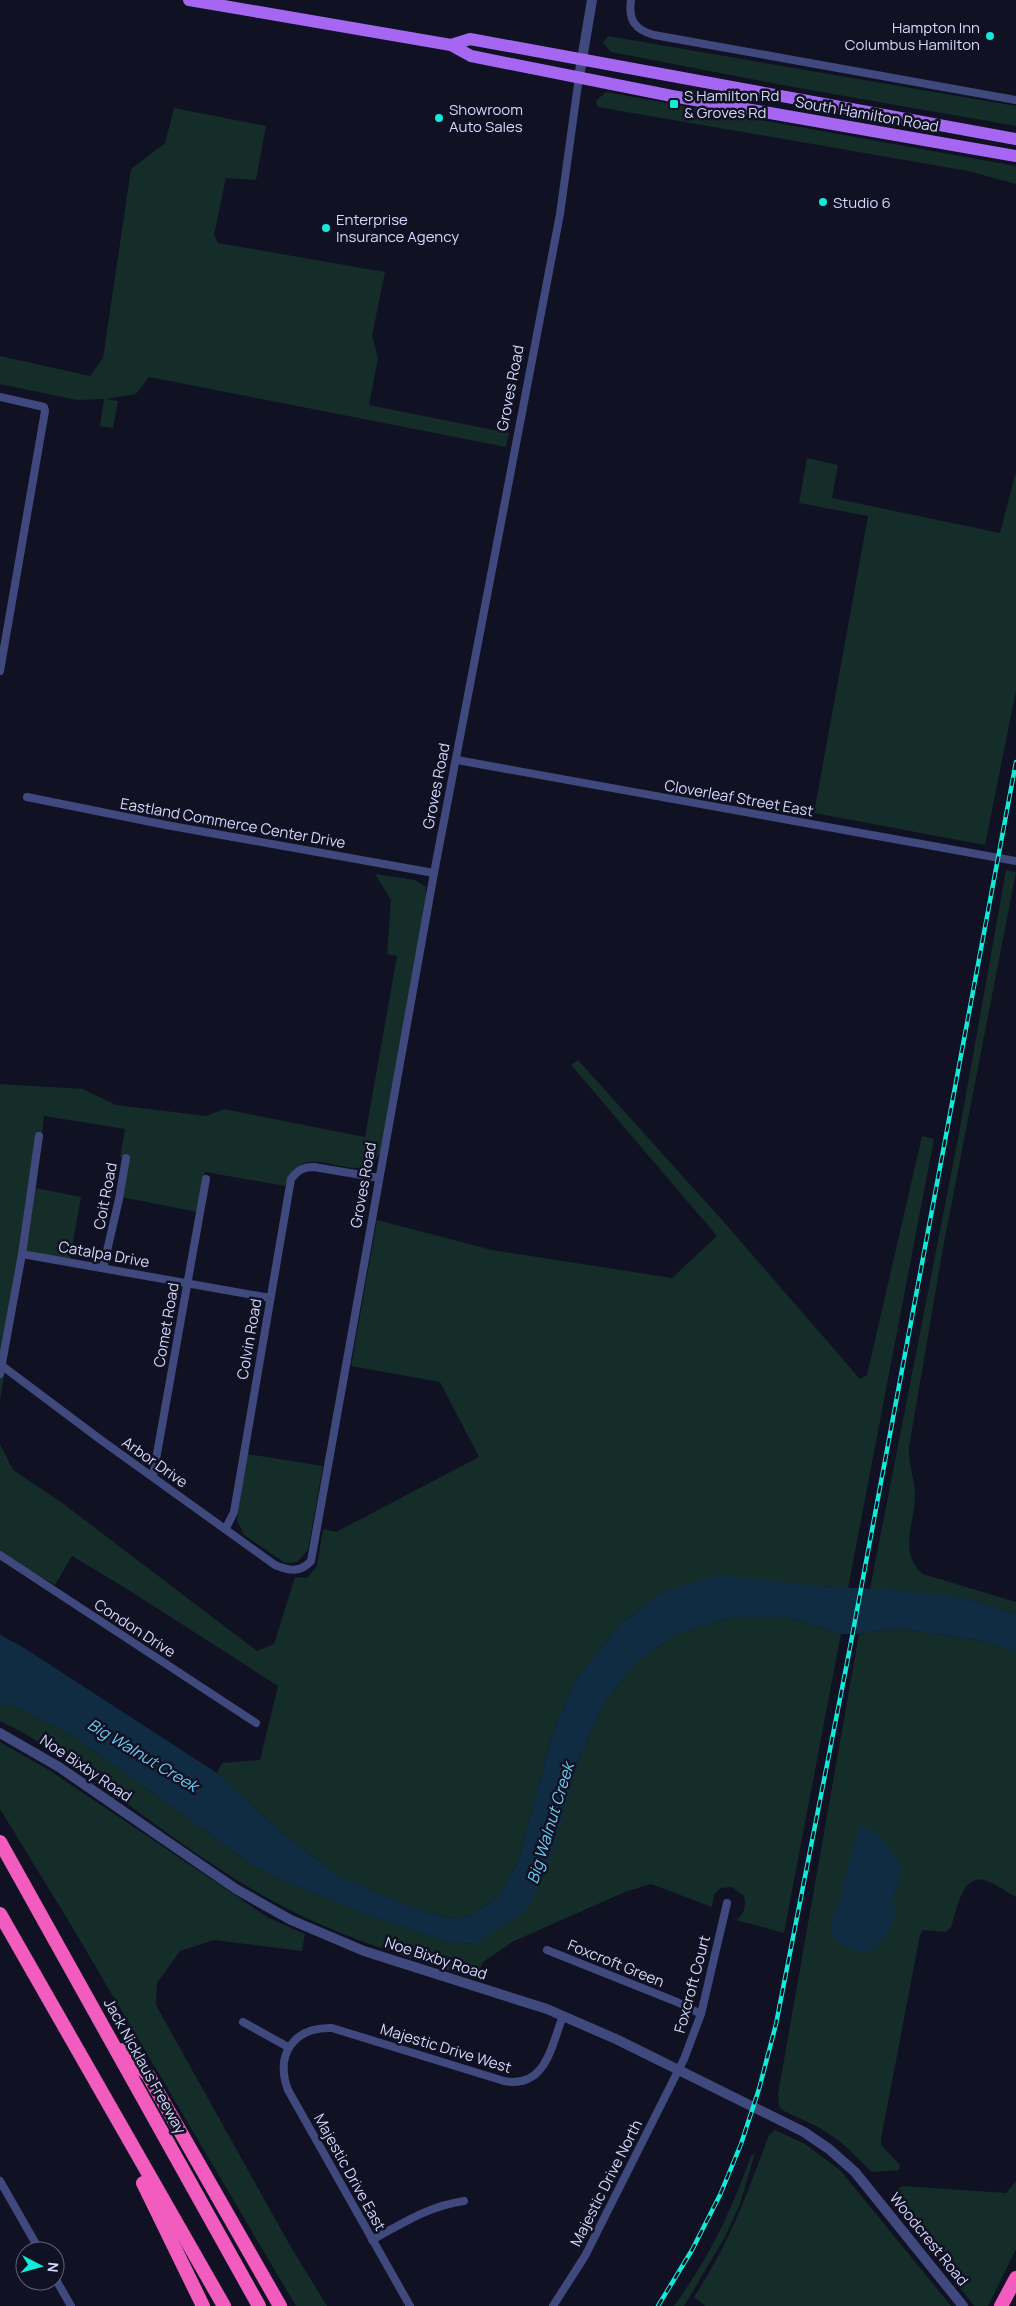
<svg xmlns="http://www.w3.org/2000/svg" width="1016" height="2306" font-family="Manrope,sans-serif">
	<rect width="100%" height="100%" fill="#101123"/>
	<g fill="#142d28" fill-rule="evenodd">
		<path d="M608 36 1016 106V126L793 87 611 52 603 43Z"/>
		<path d="M606 92 1016 166V184L968 171 598 107 596 101Z"/>
		<path d="M174 108 266 126 256 180 226 178 214 235 218 243 385 272 372 336 378 358 369 405 509 433 506 447 149 377 136 394 107 399 118 401 113 428 100 426 104 399 77 400 0 384V356L90 376 103 358 131 169 165 143Z"/>
		<path d="M807 458 838 465 832 498 1000 533 1016 472V691L985 845 814 813 868 516 799 503Z"/>
		<path d="M1006 870 1016 872 943 1248 909 1447C908 1463 914 1477 915 1493 916 1520 897 1553 923 1574L1016 1602V1614L964 1598 870 1589 960 1128Z"/>
		<path d="M375 874 415 880 426 887V898L381 1151C360 1197 306 1129 285 1186L205 1172 197 1212 121 1197 128 1157H120L125 1129 44 1116 36 1188 81 1197 70 1259 24 1252 0 1401V1084L83 1089 116 1105 206 1116 224 1109 365 1137 397 956 387 954 391 900Z"/>
		<path d="M578 1060 723 1221 860 1379 867 1375 922 1136 934 1139 848 1588 820 1586 662 1592 621 1624 576 1679 553 1733 518 1862 498 1897 470 1916 449 1918 415 1909 338 1876 281 1832 217 1773 222 1763 260 1760 278 1686 127 1589 72 1556 55 1585 0 1554V1444L13 1470 61 1502 257 1651 274 1644 295 1577 307 1578 317 1566 323 1529 336 1532 479 1457 440 1382 351 1366 377 1220 492 1250 672 1278 717 1236 571 1065Z"/>
		<path d="M247 1454 323 1466 308 1550 297 1562 285 1563 244 1535 237 1520Z"/>
		<path d="M731 1617H788L841 1634 784 1933 736 1920C745 1913 746 1907 744 1896L732 1887 721 1888 714 1894 712 1907 651 1884 625 1892 512 1942 483 1962 475 1979C406 1956 335 1936 271 1900 209 1866 153 1822 96 1781 65 1759 34 1737 0 1721V1703L15 1706 72 1735 250 1863 275 1877 363 1913 448 1942 474 1944 578 1761 602 1706 638 1660 677 1634Z"/>
		<path d="M896 1628 984 1641 1016 1652V1897C1006 1892 995 1883 984 1880 961 1875 957 1911 951 1927L946 1932 923 1930 920 1935 881 2139V2145L900 2165 899 2170 872 2172 842 2143 820 2128 782 2110 779 2106 778 2094 859 1634ZM898 1885 891 1898 831 1916 839 1903Z"/>
		<path d="M0 1742 49 1770 269 1918 305 1934 302 1951 214 1940 180 1951 157 1983 156 2005 288 2242 327 2306H296L71 1925 0 1809Z"/>
		<path d="M775 2130 805 2144 841 2171 951 2306H705L694 2297C729 2244 747 2194 769 2135Z"/>
		<path d="M755 2153 740 2204 725 2237 684 2306H674C709 2258 731 2212 751 2156Z"/>
		<path d="M1016 2181V2249L988 2306H974L897 2206V2189L903 2186 1006 2193Z"/>
	</g>
	<g fill="#102c43">
		<path d="M719 1575 820 1586 893 1590 964 1598 1016 1614V1652L984 1641 896 1628 859 1634H841L788 1617H731L677 1634 638 1660 602 1706 578 1761 549 1864 526 1911 474 1944 448 1942 363 1913 275 1877 250 1863 72 1735 15 1706 0 1703V1635L21 1646 217 1773 281 1832 338 1876 415 1909 449 1918 470 1916 498 1897 518 1862 553 1733 576 1679 621 1624 662 1592Z"/>
		<path d="M863 1826 879 1834 900 1864 898 1885 891 1898C904 1916 883 1941 869 1952L855 1950 837 1942 831 1928V1916L839 1903 858 1830Z"/>
	</g>
	<g fill="none" stroke-linecap="round" stroke-linejoin="round">
		<g stroke="#40497e" stroke-width="8">
			<path d="M631 0C628 20 635 30 654 35L1016 100"/>
			<path d="M0 397 44 407 45 411 0 671"/>
			<path d="M457 760 1016 861"/>
			<path d="M27 797 166 825 434 873"/>
			<path d="M22 1254 270 1298"/>
			<path d="M103 1268 119 1199 126 1158"/>
			<path d="M1 1365 101 1440 275 1565C289 1571 300 1573 311 1561L434 873 560 214 579 77"/>
			<path d="M0 1374 22 1254 39 1136"/>
			<path d="M153 1476 206 1179"/>
			<path d="M226 1528 234 1512 291 1179C298 1170 303 1167 314 1167L379 1178"/>
			<path d="M0 1555 256 1723"/>
			<path d="M547 1950 677 2002 701 2014"/>
			<path d="M243 2022 288 2047"/>
			<path d="M0 2181 40 2251"/>
			<path d="M372 2240C403 2223 429 2206 464 2201"/>
			<path d="M55 2278 71 2306"/>
			<path d="M410 2306 288 2090C275 2055 293 2027 332 2028L504 2081C546 2089 551 2046 563 2016"/>
			<path d="M553 2306 585 2256 684 2059 701 2014 727 1903"/>
		</g>
		<g stroke="#40497e" stroke-width="10">
			<path d="M579 77 592 0"/>
			<path d="M0 1733 59 1767 236 1889 291 1920 364 1951 547 2009 618 2040 804 2132 829 2149 855 2172 963 2306"/>
		</g>
		<g stroke="#a567f2" stroke-width="12">
			<path d="M189 0 451 45 471 56 672 96 1016 156"/>
			<path d="M451 45 470 39 1016 139"/>
		</g>
		<g stroke="#f15cbe" stroke-width="14">
			<path d="M0 1842 259 2306"/>
			<path d="M0 1914 224 2306"/>
			<path d="M123 2050 148 2075 280 2306"/>
			<path d="M143 2183 203 2306"/>
			<path d="M1001 2306 1016 2278"/>
		</g>
		<defs>
			<path id="rail" d="M658 2306 692 2250 720 2195 741 2144 759 2089 776 2024 848 1658 1016 762"/>
		</defs>
		<use href="#rail" stroke="#14ead9" stroke-width="4.5"/>
		<use href="#rail" stroke="#101123" stroke-width="2.5" stroke-dasharray="8" stroke-linecap="butt"/>
	</g>
	<g fill="#14ead9" stroke="#101123" stroke-width="2">
		<circle cx="990" cy="36" r="5"/>
		<rect x="669" y="99" width="10" height="10" rx="2.5"/>
		<circle cx="439" cy="118" r="5"/>
		<circle cx="823" cy="202" r="5"/>
		<circle cx="326" cy="228" r="5"/>
	</g>
	<g text-anchor="middle" dominant-baseline="central" stroke-width="5" stroke-linejoin="round" paint-order="stroke">
		<g font-size="15" fill="#d6d9fc" stroke="#101123" text-anchor="start">
			<text x="980" y="27" text-anchor="end">Hampton Inn<tspan x="980" dy="17">Columbus Hamilton</tspan></text>
			<text x="684" y="95">S Hamilton Rd<tspan x="684" dy="17">&amp; Groves Rd</tspan></text>
			<text x="449" y="109">Showroom<tspan x="449" dy="17">Auto Sales</tspan></text>
			<text x="833" y="202">Studio 6</text>
			<text x="336" y="219">Enterprise<tspan x="336" dy="17">Insurance Agency</tspan></text>
		</g>
		<g font-size="15" fill="#d6d9fc" stroke="#101123">
			<text transform="translate(867 114) rotate(10)">South Hamilton Road</text>
			<text transform="translate(510 388) rotate(-79)">Groves Road</text>
			<text transform="translate(436 786) rotate(-79)">Groves Road</text>
			<text transform="translate(739 798) rotate(10)">Cloverleaf Street East</text>
			<text transform="translate(233 823) rotate(10)">Eastland Commerce Center Drive</text>
			<text transform="translate(363 1185) rotate(-80)">Groves Road</text>
			<text transform="translate(105 1196) rotate(-79)">Coit Road</text>
			<text transform="translate(104 1254) rotate(10)">Catalpa Drive</text>
			<text transform="translate(166 1325) rotate(-80)">Comet Road</text>
			<text transform="translate(249 1339) rotate(-80)">Colvin Road</text>
			<text transform="translate(155 1462) rotate(35)">Arbor Drive</text>
			<text transform="translate(135 1628) rotate(33)">Condon Drive</text>
			<text transform="translate(86 1768) rotate(34)">Noe Bixby Road</text>
			<text transform="translate(436 1958) rotate(18)">Noe Bixby Road</text>
			<text transform="translate(616 1963) rotate(22)">Foxcroft Green</text>
			<text transform="translate(692 1984) rotate(-75)">Foxcroft Court</text>
			<text transform="translate(446 2048) rotate(17)">Majestic Drive West</text>
			<text transform="translate(145 2066) rotate(61)">Jack Nicklaus Freeway</text>
			<text transform="translate(350 2172) rotate(61)">Majestic Drive East</text>
			<text transform="translate(606 2183) rotate(-63)">Majestic Drive North</text>
			<text transform="translate(929 2239) rotate(51)">Woodcrest Road</text>
		</g>
		<g font-size="16" font-style="italic" fill="#6dcdf3" stroke="#101123">
			<text transform="translate(143 1755) rotate(31)">Big Walnut Creek</text>
			<text transform="translate(550 1823) rotate(-73)">Big Walnut Creek</text>
		</g>
	</g>
	<g transform="translate(40 2266) rotate(96)"><circle r="24" fill="#101123" stroke="#5f617a"/>
	<path d="M0-4L9 19L0 12L-9 19Z" fill="#14ead9"/>
	<text y="-8" font-size="14" font-weight="bold" text-anchor="middle" fill="#d6d9fc">N</text>
	</g>
</svg>
